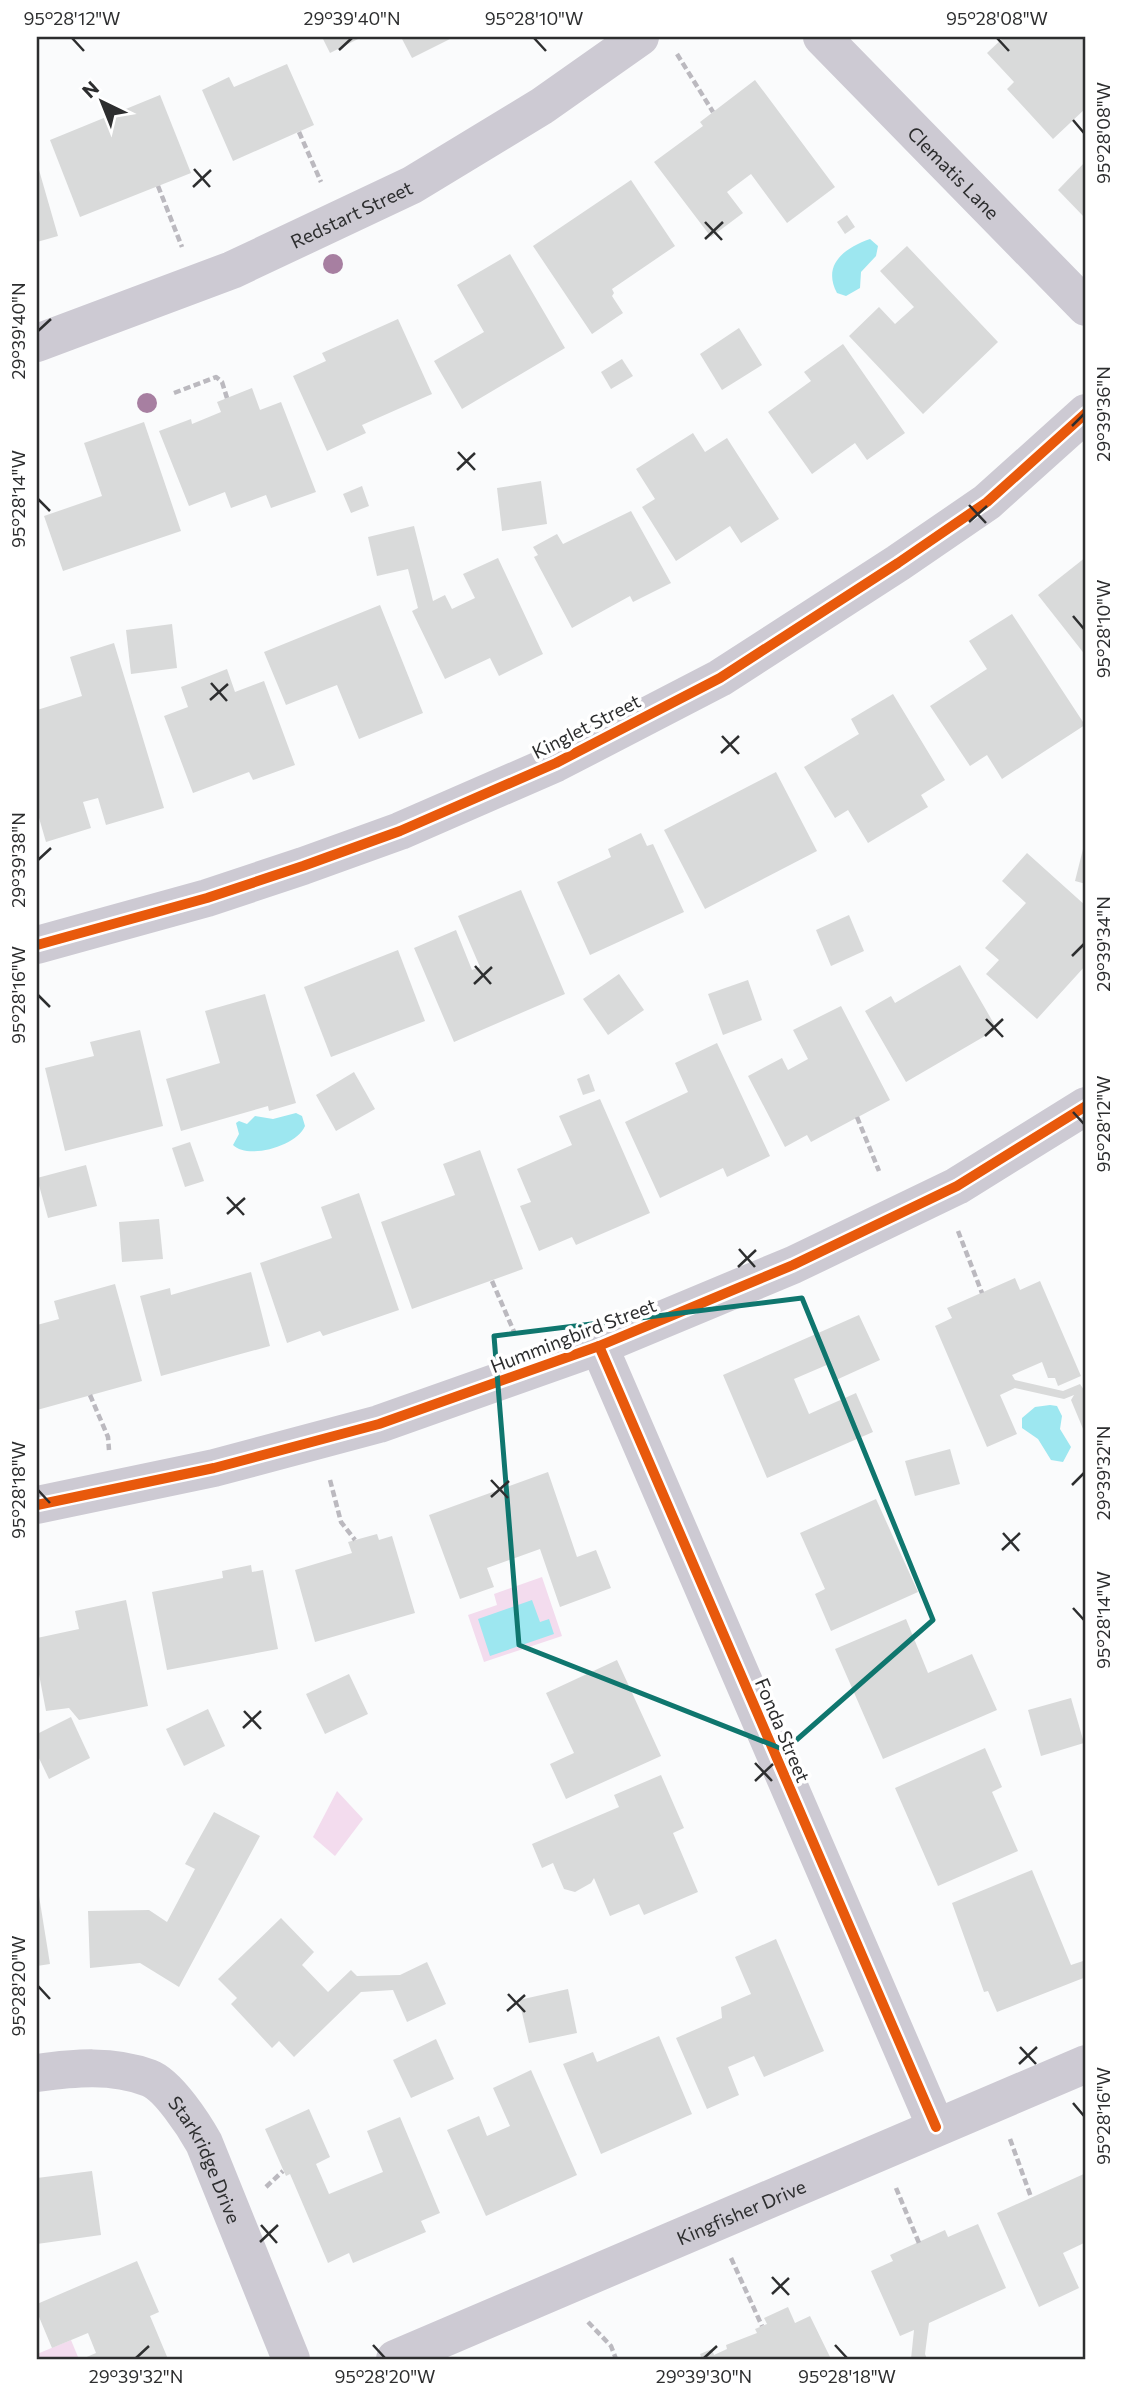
<svg xmlns="http://www.w3.org/2000/svg" width="1123" height="2396" font-family="Commissioner,sans-serif">
	<rect width="100%" height="100%" fill="#fafbfc"/>
	<g fill="#f3dcee">
		<path d="M542 1577 562 1636 484 1662 468 1615 497 1605 494 1594Z"/>
		<path d="M337 1791 363 1819 335 1856 313 1837Z"/>
		<path d="M71 2340 78 2357 37 2359V2354Z"/>
	</g>
	<g fill="#9de7f0">
		<path d="M870 239 878 246 876 256 861 272 860 288 846 296 837 293C822 265 844 248 870 239Z"/>
		<path d="M296 1113 302 1116 305 1126C297 1146 248 1160 233 1145L239 1134 236 1123 239 1121 247 1124 255 1116 273 1119Z"/>
		<path d="M1050 1405 1057 1406 1062 1416 1060 1429 1071 1447 1063 1462 1051 1460 1038 1439 1022 1428V1418L1035 1407Z"/>
		<path d="M532 1600 540 1622 549 1619 554 1634 490 1656 478 1619Z"/>
	</g>
	<g fill="#d9dada">
		<path d="M322 37H362L330 53Z"/>
		<path d="M401 37H449L450 39 412 58Z"/>
		<path d="M1004 37H1086V108L1053 139 1007 89 1014 82 987 53Z"/>
		<path d="M287 64 314 125 233 161 202 90 229 77 234 87Z"/>
		<path d="M755 80 835 187 787 223 751 174 727 192 743 213 711 237 654 162 703 126 700 122Z"/>
		<path d="M160 95 191 173 80 217 50 140Z"/>
		<path d="M1086 161V219L1058 190Z"/>
		<path d="M37 163 58 236 37 242Z"/>
		<path d="M631 180 675 246 612 289 614 293 612 296 623 313 592 334 533 246Z"/>
		<path d="M847 215 855 227 845 234 837 222Z"/>
		<path d="M907 246 998 342 923 414 849 336 879 307 895 324 914 307 880 271Z"/>
		<path d="M510 254 565 348 462 409 434 361 484 332 457 285Z"/>
		<path d="M398 319 432 394 362 425 366 433 327 451 293 376 326 361 322 353Z"/>
		<path d="M739 328 762 365 722 390 700 354Z"/>
		<path d="M843 344 905 433 867 460 855 443 812 474 768 412 811 381 804 372Z"/>
		<path d="M622 359 633 376 611 389 601 372Z"/>
		<path d="M252 388 260 410 281 402 316 492 271 508 266 495 231 508 225 492 189 506 159 431 191 419 192 424 221 412 217 402Z"/>
		<path d="M144 422 181 531 63 571 44 516 102 496 84 443Z"/>
		<path d="M693 433 705 452 727 438 779 519 741 543 730 526 676 561 642 507 655 499 636 469Z"/>
		<path d="M541 481 547 524 502 531 497 488Z"/>
		<path d="M362 486 369 506 351 513 343 494Z"/>
		<path d="M631 511 671 583 633 602 630 596 572 628 534 557 538 555 533 547 557 534 563 544Z"/>
		<path d="M414 526 433 601 445 595 452 609 475 598 463 574 498 558 543 654 499 676 490 658 445 679 412 611 418 608 408 569 377 576 368 537Z"/>
		<path d="M1086 557V656L1038 595Z"/>
		<path d="M380 605 423 713 359 739 337 685 286 705 264 652Z"/>
		<path d="M1012 614 1085 725 1002 779 987 755 970 766 930 706 987 669 969 641Z"/>
		<path d="M172 624 177 668 131 674 126 630Z"/>
		<path d="M114 643 164 808 106 825 98 798 83 802 91 828 46 842 37 811V710L82 696 70 657Z"/>
		<path d="M227 669 235 692 264 681 295 765 253 780 249 772 193 793 164 716 188 707 181 687Z"/>
		<path d="M893 694 945 780 921 795 928 807 868 843 848 810 835 818 804 767 859 734 851 719Z"/>
		<path d="M776 772 817 851 705 909 664 830Z"/>
		<path d="M641 833 647 846 653 844 684 912 590 955 557 882 611 857 608 849Z"/>
		<path d="M1086 837V884L1075 881Z"/>
		<path d="M1027 853 1086 906V965L1037 1019 986 974 999 960 985 948 1026 903 1002 881Z"/>
		<path d="M521 890 565 994 454 1042 414 948 456 930 472 970 480 967 458 916Z"/>
		<path d="M849 915 864 951 831 966 816 930Z"/>
		<path d="M398 950 425 1021 331 1057 304 987Z"/>
		<path d="M960 965 997 1029 906 1082 865 1011 891 996 895 1003Z"/>
		<path d="M619 974 644 1010 608 1035 583 999Z"/>
		<path d="M748 980 762 1020 723 1035 708 994Z"/>
		<path d="M265 994 296 1103 269 1111 268 1106 181 1131 166 1079 220 1063 205 1011Z"/>
		<path d="M841 1006 890 1100 811 1142 807 1135 785 1147 748 1076 782 1058 788 1070 808 1059 793 1030Z"/>
		<path d="M140 1030 163 1126 65 1151 45 1068 94 1056 90 1042Z"/>
		<path d="M717 1043 770 1156 727 1177 723 1168 660 1198 625 1122 688 1092 675 1063Z"/>
		<path d="M354 1072 375 1109 336 1131 316 1095Z"/>
		<path d="M589 1074 595 1091 583 1095 577 1079Z"/>
		<path d="M600 1099 650 1213 576 1245 572 1237 539 1251 520 1206 531 1202 517 1169 572 1145 559 1116Z"/>
		<path d="M190 1142 204 1181 185 1187 172 1148Z"/>
		<path d="M480 1150 523 1269 412 1309 381 1222 455 1195 443 1164Z"/>
		<path d="M86 1165 97 1206 48 1218 37 1178Z"/>
		<path d="M359 1193 399 1310 323 1336 320 1331 287 1343 260 1263 332 1238 321 1207Z"/>
		<path d="M159 1219 163 1259 122 1262 119 1222Z"/>
		<path d="M251 1272 270 1346 161 1376 140 1296 170 1288 171 1295Z"/>
		<path d="M1015 1278 1020 1290 1040 1281 1081 1376 1058 1386 1055 1378H1048L1042 1362 1012 1375 1015 1380 1063 1391 1080 1384 1086 1393V1436L1071 1400 1074 1395 1064 1399 1015 1388 1000 1395 1017 1434 987 1447 935 1326 952 1318 947 1308Z"/>
		<path d="M115 1284 142 1381 37 1410V1325L59 1319 54 1301Z"/>
		<path d="M859 1315 880 1360 836 1380 829 1364 794 1379 809 1414 856 1393 873 1432 767 1478 723 1375Z"/>
		<path d="M950 1449 960 1484 915 1496 905 1461Z"/>
		<path d="M548 1472 577 1557 596 1550 611 1588 560 1607 540 1549 487 1568 494 1587 460 1599 429 1515Z"/>
		<path d="M876 1499 918 1592 831 1631 815 1594 825 1589 800 1533Z"/>
		<path d="M377 1534 379 1540 392 1536 415 1613 315 1642 295 1570 352 1553 348 1542Z"/>
		<path d="M251 1565 252 1572 263 1570 278 1649 167 1670 152 1592 223 1578 222 1571Z"/>
		<path d="M126 1600 148 1706 79 1720 69 1708 46 1711 37 1664V1638L79 1629 75 1611Z"/>
		<path d="M906 1619 928 1673 972 1654 997 1710 883 1759 835 1649Z"/>
		<path d="M617 1660 661 1756 566 1799 550 1764 574 1753 546 1693Z"/>
		<path d="M349 1674 368 1714 325 1734 306 1694Z"/>
		<path d="M1071 1698 1084 1743 1041 1756 1028 1710Z"/>
		<path d="M208 1709 225 1746 184 1766 166 1729Z"/>
		<path d="M71 1717 90 1758 49 1779 37 1754V1734Z"/>
		<path d="M985 1748 1002 1787 992 1792 1018 1851 938 1886 895 1788Z"/>
		<path d="M661 1775 684 1828 673 1833 698 1892 644 1915 639 1904 610 1916 594 1878 591 1883 575 1892 564 1889 553 1863 542 1868 532 1844 619 1807 614 1795Z"/>
		<path d="M214 1812 260 1836 179 1987 140 1963 90 1968 88 1911 149 1910 167 1922 195 1869 185 1864Z"/>
		<path d="M1032 1870 1071 1965 1086 1960V1977L997 2012 988 1991 984 1992 952 1903Z"/>
		<path d="M37 1896H39L50 1964 37 1966Z"/>
		<path d="M281 1918 314 1952 302 1965 328 1992 351 1970 357 1976 400 1975 427 1962 446 2004 407 2022 393 1990 361 1992 294 2057 279 2041 272 2048 231 2004 237 1998 218 1979Z"/>
		<path d="M776 1939 824 2051 764 2077 754 2056 728 2067 739 2095 707 2109 676 2038 722 2018 721 2007 751 1994 735 1957Z"/>
		<path d="M568 1989 577 2033 529 2043 519 2000Z"/>
		<path d="M659 2036 692 2114 601 2154 563 2064 593 2052 597 2062Z"/>
		<path d="M436 2039 454 2079 411 2098 393 2060Z"/>
		<path d="M531 2070 577 2175 486 2216 447 2130 479 2116 487 2136 510 2126 493 2088Z"/>
		<path d="M309 2109 330 2157 316 2164 329 2194 383 2172 367 2131 400 2117 440 2213 421 2221 426 2232 353 2263 349 2253 328 2263 290 2174 286 2176 265 2129Z"/>
		<path d="M92 2171 101 2235 37 2244V2178Z"/>
		<path d="M1086 2173V2249L1084 2243 1063 2253 1079 2288 1039 2307 997 2213Z"/>
		<path d="M978 2224 1006 2288 929 2323 925 2354 927 2359H911L914 2330 900 2336 871 2271 893 2261 890 2255 945 2230 948 2237Z"/>
		<path d="M137 2261 159 2312 150 2316 168 2359H82L96 2353 88 2333 52 2348 37 2312V2304Z"/>
		<path d="M788 2307 795 2323 810 2316 831 2359H702L700 2354 712 2349 714 2355 727 2349 726 2345 757 2333 755 2329 767 2324 764 2318Z"/>
	</g>
	<g fill="none" stroke-linecap="round" stroke-linejoin="round">
		<g stroke="#bbb9bf" stroke-width="4.5" stroke-dasharray="7 3.5" stroke-linecap="butt">
			<path d="M677 54 713 112"/>
			<path d="M299 132 321 182"/>
			<path d="M158 186 182 247"/>
			<path d="M174 393 216 377 222 382 227 398"/>
			<path d="M857 1117 879 1171"/>
			<path d="M958 1231 982 1293"/>
			<path d="M492 1281 515 1334"/>
			<path d="M90 1395 108 1437 109 1450"/>
			<path d="M330 1480 341 1522 355 1540"/>
			<path d="M1010 2139 1031 2197"/>
			<path d="M266 2187 283 2171"/>
			<path d="M896 2188 919 2243"/>
			<path d="M731 2258 762 2326"/>
			<path d="M588 2322 611 2346 616 2359"/>
		</g>
		<g stroke="#cdcad3" stroke-width="38">
			<path id="s1" d="M822 37 1086 307"/>
			<path id="s2" d="M37 343 232 270 412 185 542 106 640 37"/>
			<path d="M37 945 207 898 303 866 400 831 556 763 720 678 898 563 987 502 1086 413"/>
			<path d="M599 1346 936 2127"/>
			<path d="M37 1505 214 1468 379 1424 599 1346 793 1265 957 1186 1086 1106"/>
			<path id="s3" d="M37 2073C74 2068 112 2064 149 2078 168 2085 194 2125 204 2143L291 2359"/>
			<path id="s4" d="M395 2359 1086 2064"/>
		</g>
		<defs>
			<g id="cycleway">
				<path d="M37 945 207 898 303 866 400 831 556 763 720 678 898 563 987 502 1086 413"/>
				<path d="M599 1346 936 2127"/>
				<path d="M37 1505 214 1468 379 1424 599 1346 793 1265 957 1186 1086 1106"/>
			</g>
		</defs>
		<use href="#cycleway" stroke="#fff" stroke-width="15"/>
		<use href="#cycleway" stroke="#e8590c" stroke-width="10"/>
	</g>
	<g fill="#a77fa1">
		<circle cx="333" cy="264" r="10"/>
		<circle cx="147" cy="403" r="10"/>
	</g>
	<path fill="none" stroke="#0f766e" stroke-width="5" stroke-linejoin="round" d="M802 1298 933 1620 785 1750 519 1645 494 1336Z"/>
	<path fill="none" stroke="#2d2e2f" stroke-width="2.5" d="M72 38 84 51M534 38 546 51M997 38 1009 51M339 50 352 38M1073 120 1084 133M194 169 210 187M193 187 211 170M705 222 722 240M705 239 723 222M38 331 51 319M1072 426 1084 414M458 452 475 470M457 470 475 453M38 499 50 511M969 505 986 523M969 522 987 506M1073 616 1084 629M211 683 227 701M210 700 228 684M722 736 739 754M721 753 739 736M38 860 51 848M1072 956 1084 944M475 966 491 984M474 984 492 967M38 995 50 1007M986 1019 1003 1037M985 1036 1003 1019M1073 1112 1084 1124M227 1197 244 1215M227 1214 245 1198M739 1249 755 1267M738 1267 756 1250M491 1480 508 1498M1072 1485 1084 1473M38 1490 50 1503M491 1497 509 1481M1003 1533 1019 1551M1002 1550 1020 1533M1073 1608 1084 1620M244 1711 261 1729M243 1728 261 1711M755 1763 772 1781M755 1781 773 1764M38 1986 50 1999M508 1994 525 2012M507 2011 525 1995M1020 2047 1036 2064M1019 2064 1037 2047M1073 2103 1084 2116M261 2225 277 2243M260 2242 278 2225M772 2277 789 2295M772 2294 789 2278M373 2345 385 2358M835 2345 847 2358M136 2358 149 2346M704 2358 717 2346"/>
	<g text-anchor="middle" dominant-baseline="central" stroke-width="7" stroke-linejoin="round" paint-order="stroke">
		<g font-size="19" fill="#2d2e2f" stroke="#fff">
			<text stroke="none"><textPath href="#s1" startOffset="189">Clematis Lane</textPath></text>
			<text stroke="none"><textPath href="#s2" startOffset="340">Redstart Street</textPath></text>
			<text transform="translate(586 726) rotate(-27)">Kinglet Street</text>
			<text transform="translate(573 1335) rotate(-21)">Hummingbird Street</text>
			<text transform="translate(783 1730) rotate(67)">Fonda Street</text>
			<text stroke="none"><textPath href="#s3" startOffset="215">Starkridge Drive</textPath></text>
			<text stroke="none"><textPath href="#s4" startOffset="376">Kingfisher Drive</textPath></text>
		</g>
	</g>
	<rect width="1123" height="2396" fill="none" stroke="#ffffff" stroke-width="77"/>
	<g transform="translate(102 102) rotate(317)" stroke="#ffffff" stroke-width="5" paint-order="stroke">
	<path d="M0-5L12 26L0 18L-12 26Z" fill="#2d2e2f"/>
	<text y="-10" font-size="19" font-weight="bold" text-anchor="middle" fill="#2d2e2f">N</text>
	</g>
	<rect x="38" y="38" width="1046" height="2320" fill="none" stroke="#2d2e2f" stroke-width="2.5"/>
	<g font-size="18" text-anchor="middle" fill="#2d2e2f">
		<text x="72" y="25">95°28'12"W</text>
		<text x="352" y="25">29°39'40"N</text>
		<text x="534" y="25">95°28'10"W</text>
		<text x="997" y="25">95°28'08"W</text>
		<text transform="translate(1104 133) rotate(-90)" y="6">95°28'08"W</text>
		<text transform="translate(19 331) rotate(-90)" y="6">29°39'40"N</text>
		<text transform="translate(1104 414) rotate(-90)" y="6">29°39'36"N</text>
		<text transform="translate(19 499) rotate(-90)" y="6">95°28'14"W</text>
		<text transform="translate(1104 629) rotate(-90)" y="6">95°28'10"W</text>
		<text transform="translate(19 860) rotate(-90)" y="6">29°39'38"N</text>
		<text transform="translate(1104 944) rotate(-90)" y="6">29°39'34"N</text>
		<text transform="translate(19 995) rotate(-90)" y="6">95°28'16"W</text>
		<text transform="translate(1104 1124) rotate(-90)" y="6">95°28'12"W</text>
		<text transform="translate(1104 1473) rotate(-90)" y="6">29°39'32"N</text>
		<text transform="translate(19 1490) rotate(-90)" y="6">95°28'18"W</text>
		<text transform="translate(1104 1620) rotate(-90)" y="6">95°28'14"W</text>
		<text transform="translate(19 1986) rotate(-90)" y="6">95°28'20"W</text>
		<text transform="translate(1104 2116) rotate(-90)" y="6">95°28'16"W</text>
		<text x="136" y="2383">29°39'32"N</text>
		<text x="385" y="2383">95°28'20"W</text>
		<text x="704" y="2383">29°39'30"N</text>
		<text x="847" y="2383">95°28'18"W</text>
	</g>
</svg>
